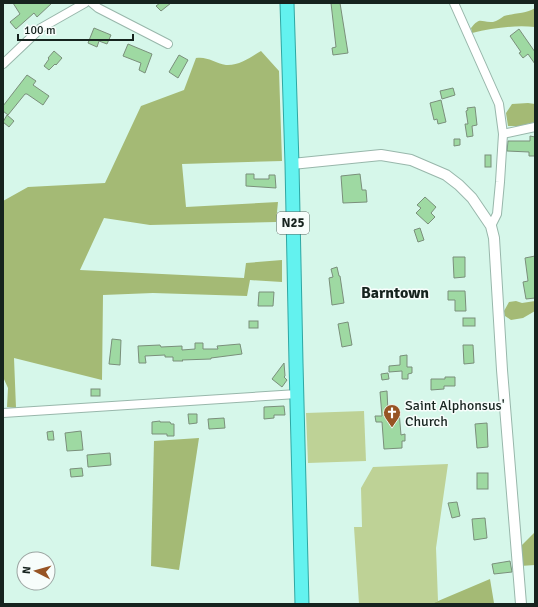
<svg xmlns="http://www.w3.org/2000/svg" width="538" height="607" font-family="Signika,sans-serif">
	<rect width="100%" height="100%" fill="#d6f7ea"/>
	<g fill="#bed296">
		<path d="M364 411 366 461 308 463 306 413Z"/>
		<path d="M448 464 436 548 438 601 431 604H359L354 527H362L361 488 373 467Z"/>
	</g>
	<g fill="#a4ba75">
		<path d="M535 8V27C514 25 493 28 472 33L471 28C481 16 480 23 493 22 497 21 501 18 504 16 514 13 526 14 535 8Z"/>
		<path d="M261 51 279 71 282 161 182 164 186 207 278 202 276 222 150 225 104 218 80 270 244 278 246 263 282 260V282L250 280 247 296 153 293 103 295 102 380 14 358 16 408 7 407 8 388 3 377V201L28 187 105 183 141 106 184 90 196 58C207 56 215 63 226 65 239 66 251 57 261 51Z"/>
		<path d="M528 103 535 104V122L519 126H508L506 113 512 104Z"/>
		<path d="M516 301 522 303 535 301V311L523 318 511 320 505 316 504 311 509 302Z"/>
		<path d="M199 438 179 570 151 566 154 441Z"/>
		<path d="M535 532V565L520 566V547Z"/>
		<path d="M490 579 494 603 502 604H431Z"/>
	</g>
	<g fill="#9ed9a2" stroke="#7a8f7b">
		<path d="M13 3H52L37 17 34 13 16 29 10 22 20 14Z"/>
		<path d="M160 3H171L161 11 156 6Z"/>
		<path d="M331 3H340L348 53 333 55 332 48 336 47Z"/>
		<path d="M94 28 111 35 107 44 99 41 97 47 88 43Z"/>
		<path d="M519 29 535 52V64L528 54 523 58 519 53 521 52 510 36Z"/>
		<path d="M128 44 152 54 145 73 139 70 141 63 123 56Z"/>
		<path d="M54 51 62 58 56 65 55 64 49 70 44 66 49 59 48 58Z"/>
		<path d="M179 55 188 60 178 78 169 72Z"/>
		<path d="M27 75 36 81 33 85 49 96 43 105 27 94H25L8 115 3 111V106Z"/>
		<path d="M453 88 455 95 442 99 440 91Z"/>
		<path d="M441 100 446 122 438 124 437 119 434 120 430 103Z"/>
		<path d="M475 107 477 125 472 126 473 136 467 137 465 124H468L466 111 468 110 467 108Z"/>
		<path d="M7 115 14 121 9 127 3 122Z"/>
		<path d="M530 136 535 137V156H529V152L507 151 508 141H530Z"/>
		<path d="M454 139H460V145L454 146Z"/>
		<rect x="485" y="155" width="6" height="12"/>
		<path d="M246 174H254V179H269V175H275L276 188 246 186Z"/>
		<path d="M360 174 362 190H366L367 202 343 203 341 176Z"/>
		<path d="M425 197 436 207 431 213 435 217 428 224 416 213 421 208 417 205Z"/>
		<path d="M420 228 424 240 418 242 414 230Z"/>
		<path d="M535 256V298L526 299 523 282 528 281 525 258Z"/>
		<path d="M453 257H465V277L454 278Z"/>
		<path d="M337 267 339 276H340L344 303 332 305 329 278 333 277 331 269Z"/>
		<path d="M448 291H465L466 311H455V300H448Z"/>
		<path d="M259 292H274L273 306H258Z"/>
		<rect x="463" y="318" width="12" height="8"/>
		<rect x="249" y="321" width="9" height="7"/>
		<path d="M348 322 352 345 342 347 338 324Z"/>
		<path d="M112 339 121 340 120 365 109 364Z"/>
		<path d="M195 343H203V349H218L217 346 240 344 242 354 211 358V359L182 360 183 361H173V357H165V355L145 356 146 363H139L138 346 160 345 161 347 182 346V350L195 349Z"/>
		<path d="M463 345H473L474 363 464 364Z"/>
		<path d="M407 355V367H412V373L408 374V379H402V371L389 372V366L400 365V356Z"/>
		<path d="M284 363 285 376 284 377 287 380 282 387 272 379Z"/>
		<path d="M388 373 389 379 382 380 381 374Z"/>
		<path d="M445 377H455V386H444V389L431 390V379H445Z"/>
		<rect x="91" y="389" width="9" height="7"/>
		<path d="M387 391 388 412 399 411 401 435 405 434V441H402V448L384 449 382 422H376L375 416H382L380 392Z"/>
		<path d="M284 406 285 415H274V418L264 419V407Z"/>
		<path d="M188 414H197V423L189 424Z"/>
		<path d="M224 418 225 428 209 429 208 419Z"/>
		<path d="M160 421V422H170L171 424H174V436H167V434H152V422Z"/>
		<path d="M487 423 488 447 477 448 475 424Z"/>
		<path d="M53 431 54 440H48L47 432Z"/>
		<path d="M81 431 83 450 67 451 65 433Z"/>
		<path d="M110 453 111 465 88 467 87 455Z"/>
		<path d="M82 468 83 476 71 477 70 469Z"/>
		<rect x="477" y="473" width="11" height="16"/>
		<path d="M457 502 460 516 452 518 448 503Z"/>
		<path d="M485 518 487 538 474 540 472 519Z"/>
		<path d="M510 561 512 572 494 574 492 564Z"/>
	</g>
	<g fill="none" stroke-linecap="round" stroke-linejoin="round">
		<defs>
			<g id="minor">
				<path d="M92 3 98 8 168 44"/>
				<path d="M454 3 499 104 503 134 500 182 497 214 491 226"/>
				<path d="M3 64 41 28 85 3"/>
				<path d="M503 134 535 127"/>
				<path d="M3 413 297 394"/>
			</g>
			<path id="tertiary" d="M292 164 381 155 411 160 446 175 459 185 472 198 491 226 494 238 502 370 521 604"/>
			<path id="trunk" d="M287 3 292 164 296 363 302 604"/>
		</defs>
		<use href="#minor" stroke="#98b7ab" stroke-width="10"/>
		<use href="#tertiary" stroke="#98b7ab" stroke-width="12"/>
		<use href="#trunk" stroke="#2fa7a3" stroke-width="15"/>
		<use href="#minor" stroke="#fff" stroke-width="8"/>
		<use href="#tertiary" stroke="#fff" stroke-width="10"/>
		<use href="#trunk" stroke="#63f2ef" stroke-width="13"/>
	</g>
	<defs>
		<symbol id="church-pin" viewBox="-11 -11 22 30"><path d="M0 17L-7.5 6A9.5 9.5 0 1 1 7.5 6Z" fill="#975424" stroke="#f7fdfb"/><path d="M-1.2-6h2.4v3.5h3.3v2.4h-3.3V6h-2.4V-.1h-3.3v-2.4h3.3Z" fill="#fff"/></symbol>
	</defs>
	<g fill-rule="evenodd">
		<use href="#church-pin" x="382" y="403" width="20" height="27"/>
	</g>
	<g text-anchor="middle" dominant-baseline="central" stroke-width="3" stroke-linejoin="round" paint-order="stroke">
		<rect fill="#f7fdfb" stroke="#5a6460" stroke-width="1" x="277" y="212" width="32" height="22" rx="3"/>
		<g font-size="13" font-weight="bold" fill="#16231e">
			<text x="293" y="223">N25</text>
		</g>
		<g font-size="14" fill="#16231e" stroke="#f7fdfb" text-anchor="start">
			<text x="405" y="405">Saint Alphonsus'<tspan x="405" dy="16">Church</tspan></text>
		</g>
		<g font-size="16" font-weight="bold" fill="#16231e" stroke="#f7fdfb">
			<text x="395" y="293">Barntown</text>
		</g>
	</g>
	<rect width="538" height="607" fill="none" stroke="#16231e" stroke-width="8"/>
	<g transform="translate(36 571) rotate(276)"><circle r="19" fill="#f7fdfb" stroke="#9da6a3"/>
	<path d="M0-3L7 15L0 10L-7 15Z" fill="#975424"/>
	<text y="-6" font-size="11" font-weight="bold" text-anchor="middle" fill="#16231e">N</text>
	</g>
	<path d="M18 34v6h115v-6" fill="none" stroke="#16231e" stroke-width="2"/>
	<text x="24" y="34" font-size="12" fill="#16231e" stroke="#f7fdfb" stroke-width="3" paint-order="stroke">100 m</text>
</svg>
